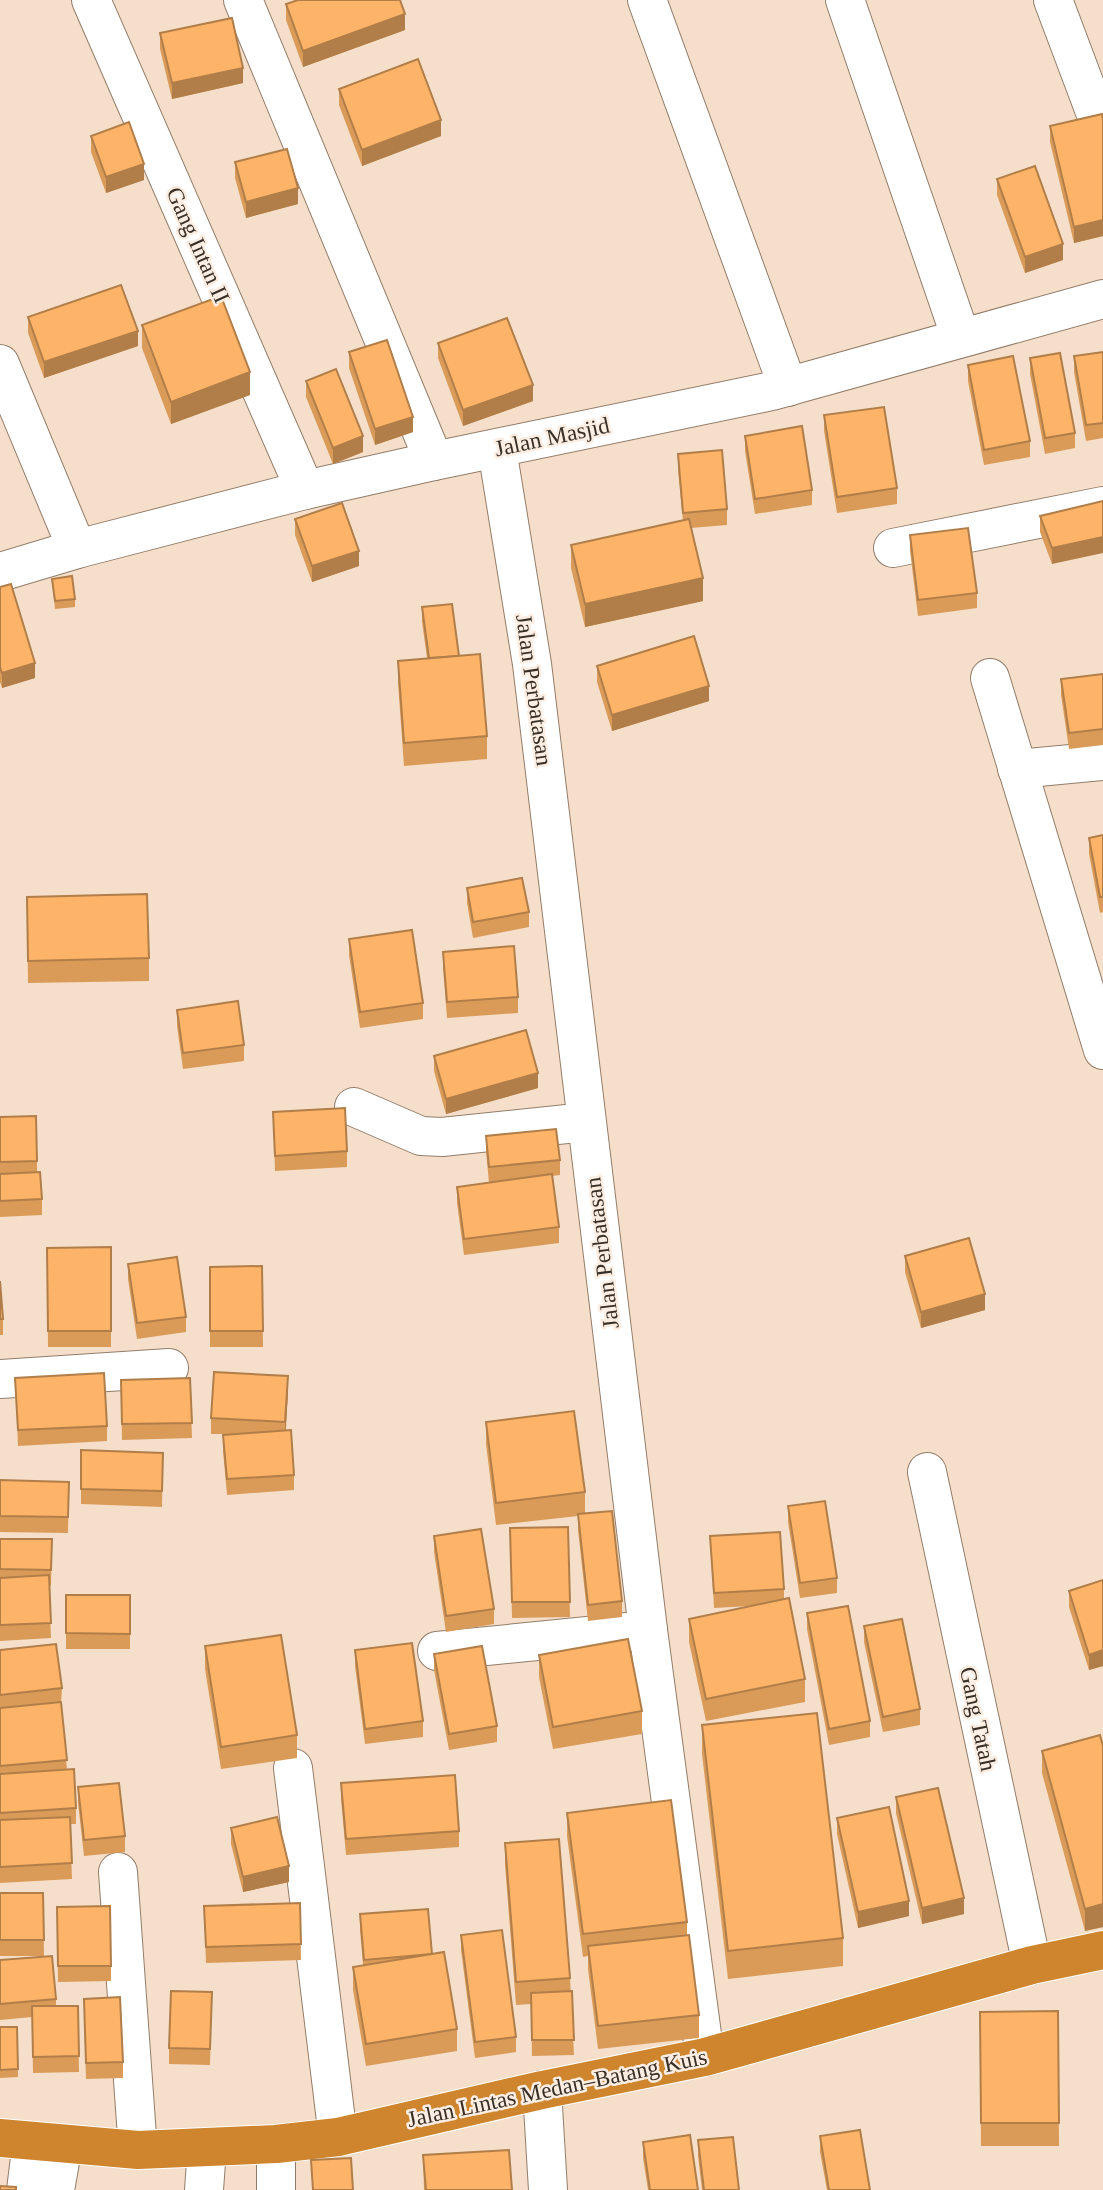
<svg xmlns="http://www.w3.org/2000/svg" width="1103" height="2190" font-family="Georgia,serif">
	<rect width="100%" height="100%" fill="#f6dfca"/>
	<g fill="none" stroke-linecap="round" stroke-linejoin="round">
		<defs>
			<g id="minor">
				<path d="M91 0 305 490"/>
				<path d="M243 0 434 461"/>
				<path d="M647 0 788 387"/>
				<path d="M845 0 961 338"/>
				<path d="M1053 0 1103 133"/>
				<path d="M0 364 77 549"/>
				<path d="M497 449 532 664 648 1630 705 2057"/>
				<path d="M893 548 1103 506"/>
				<path d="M0 572 77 549 305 490 434 461 772 391 1103 299"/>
				<path d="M990 678 1103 1050"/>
				<path d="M1017 769 1103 761"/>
				<path d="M354 1107 421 1136 442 1137 586 1122"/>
				<path d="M0 1379 169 1368"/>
				<path d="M927 1472 1032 1965"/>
				<path d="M437 1651 648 1630"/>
				<path d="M293 1768 338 2137"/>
				<path d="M118 1872 138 2150"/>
				<path d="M542 2090 548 2190"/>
				<path d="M276 2144V2190"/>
				<path d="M26 2190 32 2142"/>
				<path d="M55 2190 63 2145"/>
				<path d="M204 2190 207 2148"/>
			</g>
			<path id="highway" d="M0 2138 138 2150 276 2144 338 2137 542 2090 705 2057 1032 1965 1103 1950"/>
		</defs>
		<use href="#minor" stroke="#927d6a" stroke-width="40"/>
		<use href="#highway" stroke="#fff" stroke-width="40"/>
		<use href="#minor" stroke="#fff" stroke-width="38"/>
		<use href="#highway" stroke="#ce852e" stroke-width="38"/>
	</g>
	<g fill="#da9b59">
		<path d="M286 4 405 30 303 67 286 20Z"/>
		<path d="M160 33 243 83 172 99 160 49Z"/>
		<path d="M339 89 441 136 362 166 339 105Z"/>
		<path d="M1103 120V236L1074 243 1050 142V126Z"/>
		<path d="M91 136 144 180 106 193 91 152Z"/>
		<path d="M235 162 298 204 246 218 235 178Z"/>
		<path d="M997 179 1063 260 1025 273 997 195Z"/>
		<path d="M28 317 138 346 44 378 28 333Z"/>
		<path d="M142 325 250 395 171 424 142 348Z"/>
		<path d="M438 343 533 401 463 426 438 358Z"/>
		<path d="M349 352 413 432 375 445 349 368Z"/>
		<path d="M1103 352V438L1086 441 1074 372V356Z"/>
		<path d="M1030 358 1075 433V448L1045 454 1030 374Z"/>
		<path d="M968 365 1030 441V457L984 465 968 381Z"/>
		<path d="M306 381 363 452 333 464 306 397Z"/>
		<path d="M824 415 897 488V504L837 513 824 431Z"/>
		<path d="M745 436 812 490V505L755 514 745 451Z"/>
		<path d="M678 454 727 509V525L691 528 703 601 585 627 571 568V545L683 521 678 470Z"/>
		<path d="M1103 501 1052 564 1040 532V516Z"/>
		<path d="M295 519 359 566 312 582 295 535Z"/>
		<path d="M910 535 977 593V608L918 616 910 551Z"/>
		<path d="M52 579 75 599V607L55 609Z"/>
		<path d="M0 587 35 678 2 688 0 682Z"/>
		<path d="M422 607 459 656 487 736V759L404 766 398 683V661L427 658 422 622Z"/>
		<path d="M597 666 709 701 612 731 597 682Z"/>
		<path d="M1103 674V745L1069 749 1061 695V679Z"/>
		<path d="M1103 835V912L1100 913 1089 854V838Z"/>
		<path d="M467 888 529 912V927L473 938 467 903Z"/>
		<path d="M27 897 149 958V981L28 983Z"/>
		<path d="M349 939 423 1003V1019L360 1028 349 955Z"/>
		<path d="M443 952 518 997V1013L447 1018 443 967Z"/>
		<path d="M177 1010 244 1045V1061L183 1069 177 1026Z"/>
		<path d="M434 1056 538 1088 446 1114 434 1071Z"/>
		<path d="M273 1112 347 1151V1167L275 1171Z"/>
		<path d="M0 1117 37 1161V1172L42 1199V1215L0 1217Z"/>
		<path d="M486 1136 560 1160V1175L552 1176 559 1227V1243L464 1255 457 1203V1187L489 1183 486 1151Z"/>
		<path d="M111 1247V1347H48L47 1248Z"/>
		<path d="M905 1256 985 1310 921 1328 905 1272Z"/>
		<path d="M128 1264 186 1317V1332L137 1339 128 1279Z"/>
		<path d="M262 1266 263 1347H210V1267Z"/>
		<path d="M0 1281 3 1319V1335H0Z"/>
		<path d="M15 1378 107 1426V1441L18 1446Z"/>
		<path d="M190 1378 192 1438 122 1440 121 1396Z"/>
		<path d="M288 1392 286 1430 294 1475V1490L227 1495 223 1451V1435L228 1434H211V1418Z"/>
		<path d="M486 1422 585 1492V1514L622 1601V1617L588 1621 578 1530V1516L496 1525 486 1444Z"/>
		<path d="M81 1450 163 1453 162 1507 81 1504Z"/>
		<path d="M0 1480 69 1482 68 1533 0 1532Z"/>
		<path d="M788 1506 837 1578V1593L800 1598 788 1522Z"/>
		<path d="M568 1527 570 1617 512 1618 510 1528Z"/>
		<path d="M434 1536 494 1609V1624L446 1632 434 1552Z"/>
		<path d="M710 1536 784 1589V1599L805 1679V1702L706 1721 689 1642V1619L750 1606 714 1608Z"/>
		<path d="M0 1539H52L51 1586H49L51 1638 0 1641Z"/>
		<path d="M1103 1580V1666L1089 1670 1069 1607V1591Z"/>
		<rect x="66" y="1595" width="64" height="54"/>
		<path d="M807 1613 870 1721V1737L829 1745 807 1629Z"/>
		<path d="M864 1626 920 1709V1725L883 1732 864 1642Z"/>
		<path d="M205 1646 297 1735V1758L221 1769 205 1669Z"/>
		<path d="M0 1650 62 1688 61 1704 67 1770 76 1808V1824H70L72 1879 0 1883Z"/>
		<path d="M355 1650 423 1721V1737L365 1744 355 1666Z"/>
		<path d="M434 1654 497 1726V1742L449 1750 434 1670Z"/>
		<path d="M539 1655 642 1711V1734L553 1749 539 1677Z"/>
		<path d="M702 1725 843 1938V1966L728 1979 702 1754Z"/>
		<path d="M1103 1746V1927L1085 1931 1042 1773V1751Z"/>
		<path d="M341 1783 459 1831V1847L346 1855 341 1799Z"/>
		<path d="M78 1787 125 1836V1852L84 1856 78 1803Z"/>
		<path d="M896 1797 964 1914 922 1924 896 1813Z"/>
		<path d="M567 1813 687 1922V1935L699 2015V2038L598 2049 588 1969V1956L583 1957 567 1836Z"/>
		<path d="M837 1818 909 1916 858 1928 837 1834Z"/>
		<path d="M231 1828 289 1882 243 1892 231 1844Z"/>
		<path d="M505 1843 570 1978 574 2055 532 2056 531 2004 516 2005 505 1865Z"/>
		<path d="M0 1893H43L44 1956H0Z"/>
		<path d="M300 1903 301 1960 206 1963 204 1906Z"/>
		<path d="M57 1907 111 1966V1981L58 1982Z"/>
		<path d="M360 1914 432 1954 457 2029V2051L366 2066 353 1990V1967L363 1965 360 1930Z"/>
		<path d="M461 1935 516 2037V2052L475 2058 461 1950Z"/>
		<path d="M0 1960 56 1999V2006H78L79 2072 33 2073 32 2017 0 2020Z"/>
		<path d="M212 1992 210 2065 169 2064V2048Z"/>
		<path d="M1058 2011 1059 2146H981L980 2012Z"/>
		<path d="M84 2014 123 2062V2078L86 2079Z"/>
		<path d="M0 2027H17L18 2077 0 2078Z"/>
		<path d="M820 2136 870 2190H827L820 2152Z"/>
		<path d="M698 2140 739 2190H702L698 2156Z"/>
		<path d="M643 2142 698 2190H648L643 2158Z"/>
		<path d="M423 2155 512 2190H424Z"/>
	</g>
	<g fill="#b17e49">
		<path d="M405 14V30L303 67V51Z"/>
		<path d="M243 68V83L172 99V83Z"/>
		<path d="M441 120V136L362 166V150Z"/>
		<path d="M144 164V180L106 193V177Z"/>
		<path d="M298 188V204L246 218V202Z"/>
		<path d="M1103 220V236L1074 243V227Z"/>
		<path d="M1063 244V260L1025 273V257Z"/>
		<path d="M138 331V346L44 378V362Z"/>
		<path d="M250 372V395L171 424V402Z"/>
		<path d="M533 385V401L463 426V410Z"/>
		<path d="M413 417V432L375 445V429Z"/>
		<path d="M363 436V452L333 464V448Z"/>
		<path d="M1103 537V553L1052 564V548Z"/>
		<path d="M359 551V566L312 582V566Z"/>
		<path d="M703 578V601L585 627V604Z"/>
		<path d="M35 663V678L2 688V673Z"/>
		<path d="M709 686V701L612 731V715Z"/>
		<path d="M538 1073V1088L446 1114V1099Z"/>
		<path d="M985 1294V1310L921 1328V1312Z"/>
		<path d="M288 1376V1392L285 1438V1422Z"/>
		<path d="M1103 1650V1666L1089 1670V1655Z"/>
		<path d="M289 1866V1882L243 1892V1877Z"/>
		<path d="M964 1898V1914L922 1924V1908Z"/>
		<path d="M909 1901V1916L858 1928V1912Z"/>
		<path d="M1103 1904V1927L1085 1931V1909Z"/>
	</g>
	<g fill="#fdb468" stroke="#b17e49" stroke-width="2">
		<path d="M298 0H400L405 14 303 51 286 4Z"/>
		<path d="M232 18 243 68 172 83 160 33Z"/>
		<path d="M418 59 441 120 362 150 339 89Z"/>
		<path d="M1102 114 1103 120V220L1074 227 1050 126Z"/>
		<path d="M129 122 144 164 106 177 91 136Z"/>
		<path d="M287 149 298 188 246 202 235 162Z"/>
		<path d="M1035 166 1063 244 1025 257 997 179Z"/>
		<path d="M121 285 138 331 44 362 28 317Z"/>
		<path d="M221 296 250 372 171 402 142 325Z"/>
		<path d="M507 318 533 385 463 410 438 343Z"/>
		<path d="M387 340 413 417 375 429 349 352Z"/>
		<path d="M1103 352V423L1086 425 1074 356Z"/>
		<path d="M1060 353 1075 433 1045 438 1030 358Z"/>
		<path d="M1013 356 1030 441 984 450 968 365Z"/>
		<path d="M336 369 363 436 333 448 306 381Z"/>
		<path d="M884 407 897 488 837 497 824 415Z"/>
		<path d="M802 426 812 490 755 499 745 436Z"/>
		<path d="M722 450 727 509 683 513 678 454Z"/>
		<path d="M1103 501V537L1052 548 1040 516Z"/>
		<path d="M342 503 359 551 312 566 295 519Z"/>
		<path d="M689 519 703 578 585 604 571 545Z"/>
		<path d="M968 528 977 593 918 600 910 535Z"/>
		<path d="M72 576 75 599 55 601 52 579Z"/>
		<path d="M11 584 35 663 2 673 0 667V587Z"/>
		<path d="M452 604 459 656 429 658 422 607Z"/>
		<path d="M694 636 709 686 612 715 597 666Z"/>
		<path d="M480 654 487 736 404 743 398 661Z"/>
		<path d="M1103 674V729L1069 733 1061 679Z"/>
		<path d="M1103 835V897H1100L1089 838Z"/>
		<path d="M522 878 529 912 473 922 467 888Z"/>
		<path d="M147 894 149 958 28 961 27 897Z"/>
		<path d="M412 930 423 1003 360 1012 349 939Z"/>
		<path d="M514 946 518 997 447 1002 443 952Z"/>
		<path d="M238 1001 244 1045 183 1053 177 1010Z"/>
		<path d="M526 1030 538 1073 446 1099 434 1056Z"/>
		<path d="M345 1108 347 1151 275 1156 273 1112Z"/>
		<path d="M36 1116 37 1161 0 1162V1117Z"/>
		<path d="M556 1129 560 1160 489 1167 486 1136Z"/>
		<path d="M40 1172 42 1199 0 1201V1174Z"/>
		<path d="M552 1174 559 1227 464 1239 457 1187Z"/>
		<path d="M969 1238 985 1294 921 1312 905 1256Z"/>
		<path d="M111 1247V1331H48L47 1248Z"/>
		<path d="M177 1257 186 1317 137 1323 128 1264Z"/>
		<path d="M262 1266 263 1331H210V1267Z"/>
		<path d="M0 1281 3 1319H0Z"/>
		<path d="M214 1372 288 1376 285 1422 211 1418Z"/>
		<path d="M104 1373 107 1426 18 1430 15 1378Z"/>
		<path d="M190 1378 192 1423 122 1424 121 1380Z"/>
		<path d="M574 1411 585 1492 496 1503 486 1422Z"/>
		<path d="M291 1430 294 1475 227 1479 223 1435Z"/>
		<path d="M81 1450 163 1453 162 1491 81 1489Z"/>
		<path d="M0 1480 69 1482 68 1517 0 1516Z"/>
		<path d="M825 1501 837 1578 800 1583 788 1506Z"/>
		<path d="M612 1511 622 1601 588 1605 578 1514Z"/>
		<path d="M568 1527 570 1602H512L510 1528Z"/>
		<path d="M481 1529 494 1609 446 1616 434 1536Z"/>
		<path d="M780 1532 784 1589 714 1593 710 1536Z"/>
		<path d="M0 1539H52L51 1570 0 1569Z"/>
		<path d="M49 1575 51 1623 0 1625V1578Z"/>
		<path d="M1103 1580V1650L1089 1655 1069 1591Z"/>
		<path d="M66 1595H130V1634L66 1633Z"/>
		<path d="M789 1598 805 1679 706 1699 689 1619Z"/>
		<path d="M848 1606 870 1721 829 1729 807 1613Z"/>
		<path d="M902 1619 920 1709 883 1717 864 1626Z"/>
		<path d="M281 1635 297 1735 221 1747 205 1646Z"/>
		<path d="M628 1639 642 1711 553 1727 539 1655Z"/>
		<path d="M412 1643 423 1721 365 1729 355 1650Z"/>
		<path d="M56 1644 62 1688 0 1695V1650Z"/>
		<path d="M482 1646 497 1726 449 1734 434 1654Z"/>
		<path d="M61 1702 67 1760 0 1766V1708Z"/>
		<path d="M817 1713 843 1938 728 1951 702 1725Z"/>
		<path d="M1100 1735 1103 1746V1904L1085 1909 1042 1751Z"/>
		<path d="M74 1769 76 1808 0 1813V1774Z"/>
		<path d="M455 1775 459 1831 346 1839 341 1783Z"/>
		<path d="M119 1783 125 1836 84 1840 78 1787Z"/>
		<path d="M938 1788 964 1898 922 1908 896 1797Z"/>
		<path d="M671 1800 687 1922 583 1934 567 1813Z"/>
		<path d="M889 1807 909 1901 858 1912 837 1818Z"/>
		<path d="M70 1817 72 1863 0 1867V1820Z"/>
		<path d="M277 1817 289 1866 243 1877 231 1828Z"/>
		<path d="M559 1839 570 1978 516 1982 505 1843Z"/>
		<path d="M0 1893H43L44 1940H0Z"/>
		<path d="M300 1903 301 1944 206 1947 204 1906Z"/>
		<path d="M110 1906 111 1966H58L57 1907Z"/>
		<path d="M428 1909 432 1954 364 1960 360 1914Z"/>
		<path d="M502 1930 516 2037 475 2042 461 1935Z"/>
		<path d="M689 1935 699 2015 598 2026 588 1946Z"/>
		<path d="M444 1952 457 2029 366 2044 353 1967Z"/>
		<path d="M52 1956 56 1999 0 2004V1960Z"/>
		<path d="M171 1991 212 1992 210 2049 169 2048Z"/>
		<path d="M572 1991 574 2040H532L531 1993Z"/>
		<path d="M120 1997 123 2062 86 2063 84 1999Z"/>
		<path d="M32 2006H78L79 2056 33 2057Z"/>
		<path d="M1058 2011 1059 2123H981L980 2012Z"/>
		<path d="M0 2027H17L18 2069 0 2070Z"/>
		<path d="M860 2130 870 2190H829L820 2136Z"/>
		<path d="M690 2135 698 2190H650L643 2142Z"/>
		<path d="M733 2137 739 2190H704L698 2140Z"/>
		<path d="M509 2150 512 2190H426L423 2155Z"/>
		<path d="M351 2158 353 2190H313L311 2160Z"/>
		<path d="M0 2186 16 2187V2190H0Z"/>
	</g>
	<g text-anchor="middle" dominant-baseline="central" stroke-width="5" stroke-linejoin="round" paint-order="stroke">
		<g font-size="23" fill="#382f27" stroke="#fceee2">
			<text transform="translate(198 245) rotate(66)">Gang Intan II</text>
			<text transform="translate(552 437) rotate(-12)">Jalan Masjid</text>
			<text transform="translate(534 690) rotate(82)">Jalan Perbatasan</text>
			<text transform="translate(602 1253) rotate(-97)">Jalan Perbatasan</text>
			<text transform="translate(978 1719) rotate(78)">Gang Tatah</text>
			<text transform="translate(557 2088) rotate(-12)">Jalan Lintas Medan–Batang Kuis</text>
		</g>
	</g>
</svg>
